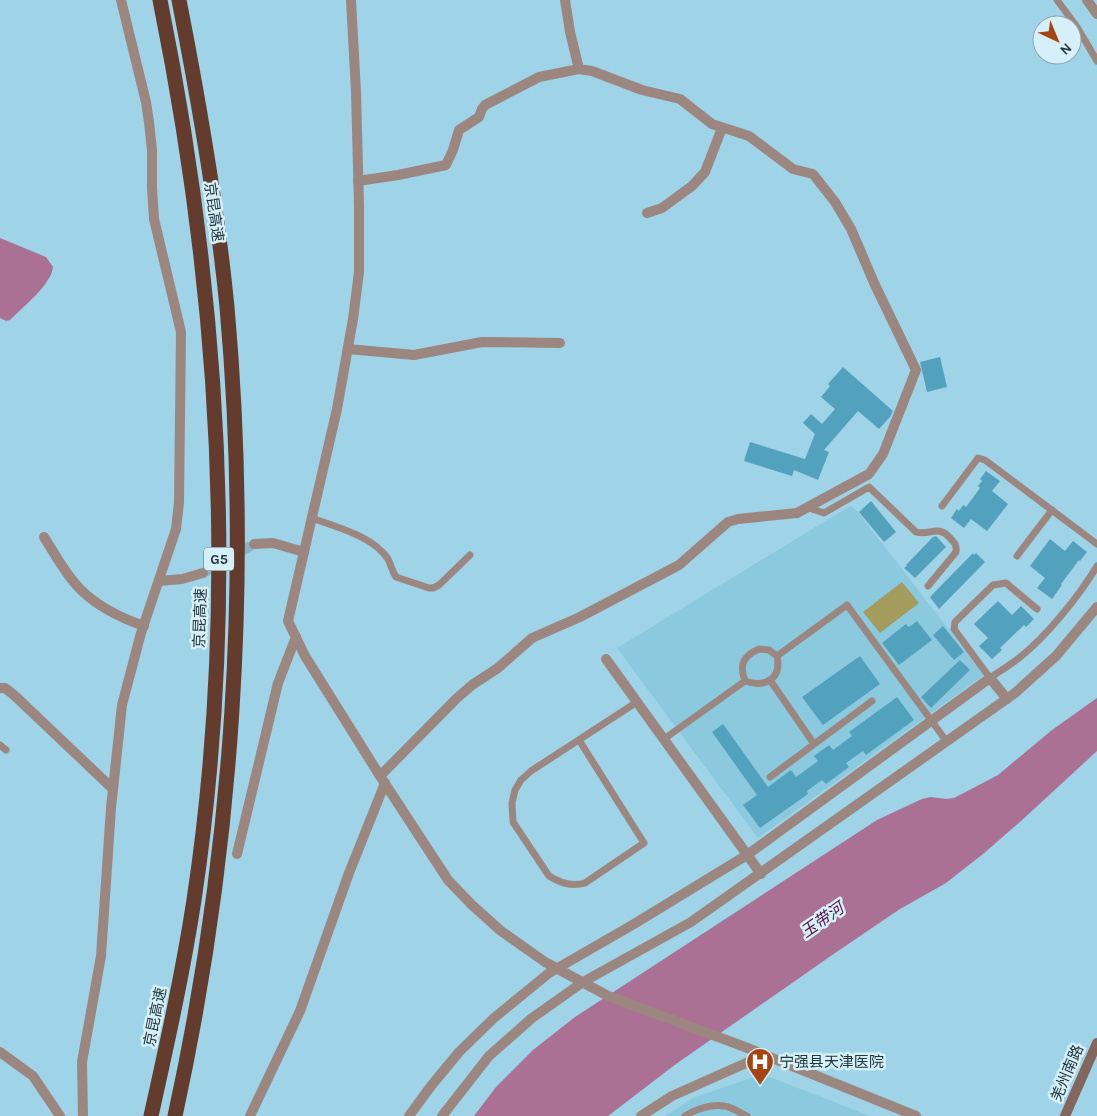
<svg xmlns="http://www.w3.org/2000/svg" width="1097" height="1116" font-family="Karla,'Noto Sans SC',sans-serif">
	<rect width="100%" height="100%" fill="#9fd3e7"/>
	<g fill="#8bc9df">
		<path d="M850 506 857 511 984 675 758 838 617 648Z"/>
		<path d="M762 1074 870 1116H665L693 1098Z"/>
	</g>
	<path fill="#a39c5d" d="M902 582 919 603 880 633 863 612Z"/>
	<g fill="#aa7194">
		<path d="M0 238 46 257 53 267C51 285 23 307 10 320L6 321 0 318Z"/>
		<path d="M1097 698V751L1021 821 983 854 946 883 900 909 835 953 676 1064 608 1116H474L496 1087 533 1050 575 1017 877 820 922 799 931 797 946 799 954 798 998 775 1052 730Z"/>
	</g>
	<g fill="#53a2bd">
		<path d="M940 357 947 387 927 392 920 362Z"/>
		<path d="M843 367 893 411 890 417 879 429 858 411 824 450 829 452 818 480 794 470 792 476 744 461 750 442 805 459 815 434 803 423 811 414 822 424 835 409 821 397 830 386 828 384Z"/>
		<path d="M986 471 1000 481 992 491 1008 504 987 531 971 519 964 528 951 518 957 509 959 511 963 505 966 507 980 488 978 486 982 481 980 479Z"/>
		<path d="M871 501 896 532 884 542 859 512Z"/>
		<path d="M936 536 946 547 915 578 904 568 907 566 906 565 933 537Z"/>
		<path d="M1050 539 1065 551 1073 541 1087 552 1080 561 1079 560 1061 584 1062 585 1052 599 1037 588 1045 578 1030 566Z"/>
		<path d="M973 553 974 555 976 553 985 562 939 609 930 597Z"/>
		<path d="M998 601 1012 615 1021 606 1034 619 1026 627 1024 625 1000 648 1002 650 992 659 979 646 988 638 974 624Z"/>
		<path d="M917 621 932 640 899 665 882 643 906 624 909 627Z"/>
		<path d="M943 626 964 652 954 660 933 635Z"/>
		<path d="M860 656 880 684 823 725 802 697Z"/>
		<path d="M960 660 970 670 931 708 921 697Z"/>
		<path d="M897 697 914 720 866 755 863 751 846 763 849 767 826 784 822 780 807 791 808 794 760 828 743 805 757 795 712 732 723 724 768 787 791 770 796 777 818 761 814 756 829 745 833 750 852 736 849 732Z"/>
	</g>
	<g fill="none" stroke-linecap="round" stroke-linejoin="round">
		<path stroke="#86b4c5" stroke-width="10" stroke-dasharray="10 5" stroke-linecap="butt" d="M203 573 254 544"/>
		<g stroke="#9c8780" stroke-width="7">
			<path d="M1057 0 1077 27 1097 61"/>
			<path d="M942 506 978 458 985 460 1097 544"/>
			<path d="M809 508 824 513 869 487 916 532C930 536 938 524 950 538 954 542 957 545 956 552L928 586"/>
			<path d="M312 518C336 527 373 536 388 559 391 565 392 571 396 577L429 588H433L439 585 470 555"/>
			<path d="M1017 556 1052 510"/>
			<path d="M1037 609 1006 583 993 585 955 622 954 629 990 678C1000 671 1010 665 1019 658 1047 636 1079 596 1097 566"/>
			<path d="M759 649 769 650 777 656C782 679 765 688 745 681 739 665 743 656 759 649Z"/>
			<path d="M777 656 847 605 947 742"/>
			<path d="M770 680 814 744"/>
			<path d="M664 739 745 681"/>
			<path d="M579 740 644 843 585 883C572 887 560 883 549 876L513 822 512 803 515 790 521 780 531 771 637 702"/>
			<path d="M0 745 6 750"/>
			<path d="M770 777 872 701"/>
			<path d="M685 1116C696 1109 711 1104 724 1106 732 1107 740 1113 747 1116"/>
		</g>
		<g stroke="#9c8780" stroke-width="10">
			<path d="M358 181 398 175 446 165 453 150 459 130 479 117 482 109 485 105 539 77 579 69"/>
			<path d="M647 213 662 208 692 186 705 172 722 128"/>
			<path d="M348 349 414 355 482 342 560 343"/>
			<path d="M44 537C55 554 65 574 80 589 97 606 121 618 144 626"/>
			<path d="M254 544 273 543 304 552"/>
			<path d="M159 581 182 579 203 573"/>
			<path d="M606 659 761 874"/>
			<path d="M0 688H5L14 695 113 789"/>
			<path d="M380 776 456 699 472 685 498 668 532 638 580 617 679 565 728 522 738 519 797 513 869 474 883 454 916 370 875 285 851 229 835 202 813 174 793 169 749 136 712 124 680 99 642 90 592 71 579 69 570 32 565 0"/>
			<path d="M0 1052 33 1076 60 1116"/>
			<path d="M83 1116 82 1062 101 956 111 808 122 705 141 633 176 529 179 502 181 332 154 219 152 188V150L149 122 146 102 121 0"/>
			<path d="M250 1116 300 1011 349 873 385 783"/>
			<path d="M409 1116 431 1086 459 1052 494 1018 549 973 634 924 747 855 990 678 1007 699"/>
			<path d="M641 1116 672 1096 764 1055"/>
		</g>
		<g stroke="#9c8780" stroke-width="10">
			<path d="M351 0 356 92 359 205V272L353 319 337 409 288 621 305 656 380 776 448 880 472 905 501 931 545 962 608 996 745 1047 916 1116"/>
			<path d="M1087 0 1097 14"/>
			<path d="M237 854 278 683 296 637"/>
			<path d="M442 1116 489 1056 532 1018 583 982 691 922 1015 693 1056 656 1097 607"/>
		</g>
		<path stroke="#84675c" stroke-width="10" d="M1065 1116 1097 1043"/>
		<g stroke="#633c2d" stroke-width="15">
			<path d="M151 1116C167 1044 183 972 194 900 239 600 220 296 160 0"/>
			<path d="M175 1116C233 851 251 577 227 307 217 204 199 102 179 0"/>
		</g>
	</g>
	<defs>
		<symbol id="hospital-pin" viewBox="-11 -11 22 30"><path d="M0 17L-7.5 6A9.5 9.5 0 1 1 7.5 6Z" fill="#a84412" stroke="#d6f0f9"/><path d="M-5-5h3v3.5h4V-5h3V5h-3V1.5h-4V5h-3Z" fill="#fff"/></symbol>
	</defs>
	<g fill-rule="evenodd">
		<use href="#hospital-pin" x="744" y="1046" width="32" height="43"/>
	</g>
	<g text-anchor="middle" dominant-baseline="central" stroke-width="5" stroke-linejoin="round" paint-order="stroke">
		<rect fill="#d6f0f9" stroke="#576e75" stroke-width="1" x="204" y="547.5" width="30" height="23" rx="4"/>
		<g font-size="14" font-weight="bold" fill="#21363d">
			<text x="219" y="559">G5</text>
		</g>
		<g font-size="15" fill="#21363d" stroke="#d6f0f9">
			<text transform="translate(214 212) rotate(82)">京昆高速</text>
			<text transform="translate(200 618) rotate(-88)">京昆高速</text>
			<text transform="translate(155 1017) rotate(-78)">京昆高速</text>
			<text transform="translate(1067 1073) rotate(-67)">羌州南路</text>
		</g>
		<g font-size="15" fill="#21363d" stroke="#d6f0f9" text-anchor="start">
			<text x="779" y="1062">宁强县天津医院</text>
		</g>
		<g font-size="16" font-style="italic" fill="#581143" stroke="#d6f0f9">
			<text transform="translate(822 920) rotate(-35)">玉带河</text>
		</g>
	</g>
	<g transform="translate(1057 40) rotate(136)"><circle r="24" fill="#d6f0f9" stroke="#8ea6ae"/>
	<path d="M0-4L9 19L0 12L-9 19Z" fill="#a84412"/>
	<text y="-8" font-size="14" font-weight="bold" text-anchor="middle" fill="#21363d">N</text>
	</g>
</svg>
